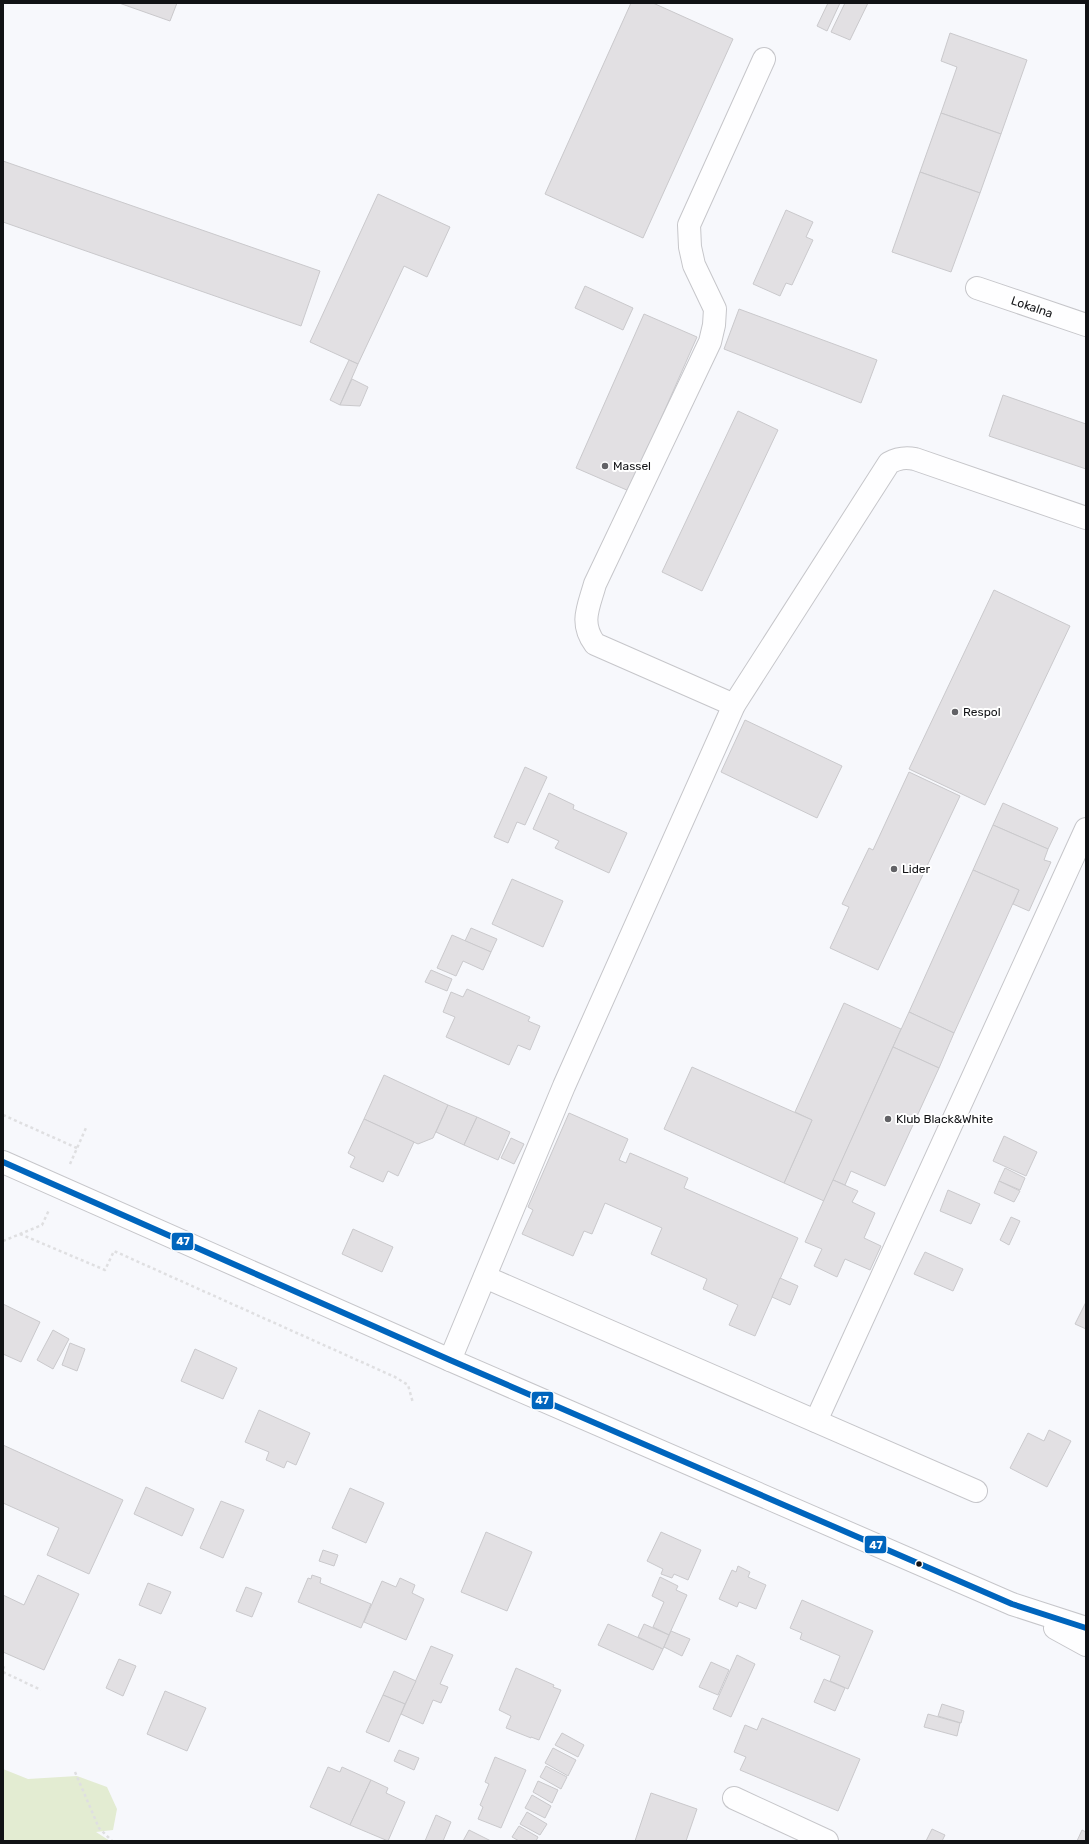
<svg xmlns="http://www.w3.org/2000/svg" width="1089" height="1844" font-family="Rubik,sans-serif">
	<rect width="100%" height="100%" fill="#f7f8fc"/>
	<path fill="#e3ecd2" d="M3 1769 28 1779 77 1776 107 1787 117 1809 113 1830 96 1832 110 1841H3Z"/>
	<g fill="#e2e0e3" stroke="#cac9cc">
		<path d="M119 3H177L170 21Z"/>
		<path d="M631 3H653L733 39 643 238 545 194Z"/>
		<path d="M828 3H840L827 31 817 26Z"/>
		<path d="M845 3H868L850 40 831 32Z"/>
		<path d="M950 33 1027 60 1001 134 941 113 957 67 941 61Z"/>
		<path d="M941 113 1001 134 980 193 920 172Z"/>
		<path d="M3 161 320 271 301 326 3 222Z"/>
		<path d="M920 172 980 193 951 272 892 252Z"/>
		<path d="M378 194 450 227 427 277 404 266 358 364 310 342Z"/>
		<path d="M786 210 813 222 806 237 813 240 792 285 786 283 780 296 753 284Z"/>
		<path d="M585 286 633 308 623 330 575 308Z"/>
		<path d="M739 309 877 360 861 403 724 349Z"/>
		<path d="M644 314 697 337 629 491 576 468Z"/>
		<path d="M349 360 358 364 340 405 330 400Z"/>
		<path d="M352 379 368 387 360 406 340 405Z"/>
		<path d="M1003 395 1086 424V469L989 436Z"/>
		<path d="M738 411 778 430 702 591 662 572Z"/>
		<path d="M994 590 1070 626 985 805 909 769Z"/>
		<path d="M745 720 842 766 817 818 721 772Z"/>
		<path d="M525 767 547 777 525 825 517 822 508 843 494 837Z"/>
		<path d="M909 772 960 796 878 970 830 948 849 907 842 904 869 848 873 850Z"/>
		<path d="M549 793 574 805 573 809 627 833 609 873 555 848 559 841 533 829Z"/>
		<path d="M1003 803 1058 828 1048 849 993 825Z"/>
		<path d="M993 825 1048 849 1044 860 1051 862 1029 911 1013 904 1019 890 973 870Z"/>
		<path d="M973 870 1019 890 954 1033 909 1012Z"/>
		<path d="M512 879 563 901 543 947 492 924Z"/>
		<path d="M471 928 497 939 491 952 465 941Z"/>
		<path d="M452 935 491 952 483 970 463 961 456 976 437 968Z"/>
		<path d="M431 970 452 979 447 991 425 982Z"/>
		<path d="M467 989 530 1017 528 1021 540 1026 530 1050 518 1045 509 1065 446 1037 455 1017 443 1012 451 992 463 997Z"/>
		<path d="M844 1003 901 1029 824 1201 784 1183 812 1120 795 1112Z"/>
		<path d="M909 1012 954 1033 939 1068 893 1047Z"/>
		<path d="M893 1047 939 1068 885 1186 851 1171 845 1185 833 1180Z"/>
		<path d="M692 1067 812 1120 784 1183 664 1129Z"/>
		<path d="M384 1075 448 1105 433 1138 418 1144 364 1119Z"/>
		<path d="M448 1105 477 1117 464 1145 436 1132Z"/>
		<path d="M569 1113 628 1139 619 1160 626 1163 630 1153 688 1178 684 1188 798 1238 755 1336 729 1325 738 1305 703 1289 707 1279 651 1254 662 1228 605 1203 592 1234 584 1231 573 1256 522 1234 533 1210 528 1207Z"/>
		<path d="M477 1117 510 1132 498 1160 464 1145Z"/>
		<path d="M364 1119 414 1142 398 1176 388 1171 383 1182 350 1167 355 1157 348 1153Z"/>
		<path d="M1004 1136 1037 1152 1026 1176 993 1161Z"/>
		<path d="M511 1138 524 1144 514 1164 501 1158Z"/>
		<path d="M1005 1168 1025 1178 1020 1190 999 1181Z"/>
		<path d="M833 1180 858 1191 852 1202 875 1213 864 1238 881 1246 870 1270 845 1259 837 1277 814 1266 822 1249 805 1242Z"/>
		<path d="M999 1181 1020 1191 1014 1202 994 1193Z"/>
		<path d="M948 1190 980 1204 971 1224 940 1211Z"/>
		<path d="M1011 1217 1020 1221 1009 1245 1000 1240Z"/>
		<path d="M353 1229 393 1247 382 1272 342 1254Z"/>
		<path d="M925 1252 963 1269 953 1291 914 1274Z"/>
		<path d="M780 1278 798 1286 790 1305 772 1297Z"/>
		<path d="M1086 1302V1329L1075 1324Z"/>
		<path d="M3 1304 40 1322 21 1362 3 1354Z"/>
		<path d="M53 1330 69 1339 53 1369 37 1360Z"/>
		<path d="M70 1343 85 1349 77 1371 62 1365Z"/>
		<path d="M195 1349 237 1368 223 1399 181 1381Z"/>
		<path d="M259 1410 310 1433 296 1465 287 1461 284 1468 266 1460 269 1452 245 1442Z"/>
		<path d="M1049 1430 1071 1441 1047 1487 1010 1468 1028 1433 1044 1441Z"/>
		<path d="M3 1445 123 1500 89 1574 47 1555 59 1528 3 1503Z"/>
		<path d="M146 1487 194 1509 182 1536 134 1514Z"/>
		<path d="M350 1488 384 1503 366 1543 332 1528Z"/>
		<path d="M221 1501 244 1510 223 1558 200 1548Z"/>
		<path d="M486 1532 532 1552 507 1611 461 1592Z"/>
		<path d="M661 1532 701 1550 688 1580 674 1574 672 1578 661 1574 663 1569 647 1561Z"/>
		<path d="M323 1550 338 1555 334 1566 319 1561Z"/>
		<path d="M738 1566 750 1572 748 1577 766 1585 756 1609 739 1602 737 1607 719 1599 732 1570 736 1572Z"/>
		<path d="M38 1575 79 1594 44 1670 3 1652V1595L24 1605Z"/>
		<path d="M312 1575 321 1578 320 1583 371 1604 361 1628 298 1602 308 1578 311 1579Z"/>
		<path d="M660 1577 678 1586 676 1590 687 1595 669 1635 653 1627 664 1602 652 1596Z"/>
		<path d="M400 1578 415 1585 412 1593 424 1599 406 1640 364 1622 382 1581 396 1587Z"/>
		<path d="M148 1583 171 1592 161 1614 139 1605Z"/>
		<path d="M246 1587 262 1593 252 1617 236 1611Z"/>
		<path d="M802 1600 873 1631 848 1689 830 1681 840 1656 800 1639 802 1633 790 1628Z"/>
		<path d="M608 1624 663 1649 653 1670 598 1645Z"/>
		<path d="M644 1624 669 1635 663 1649 638 1637Z"/>
		<path d="M671 1631 690 1639 682 1656 664 1647Z"/>
		<path d="M431 1646 453 1655 440 1684 448 1687 441 1703 433 1700 423 1724 401 1714Z"/>
		<path d="M737 1655 755 1664 731 1717 713 1709Z"/>
		<path d="M119 1659 136 1666 123 1696 106 1688Z"/>
		<path d="M711 1662 729 1670 718 1695 699 1687Z"/>
		<path d="M516 1668 554 1685 553 1687 561 1690 539 1740 531 1737V1738L506 1728 511 1716 499 1710Z"/>
		<path d="M394 1671 416 1681 405 1704 383 1695Z"/>
		<path d="M824 1679 845 1688 835 1711 814 1702Z"/>
		<path d="M165 1691 206 1708 187 1751 147 1734Z"/>
		<path d="M383 1695 405 1704 389 1742 366 1732Z"/>
		<path d="M942 1704 964 1711 961 1723 938 1716Z"/>
		<path d="M928 1714 960 1723 957 1736 924 1727Z"/>
		<path d="M762 1718 860 1759 838 1811 740 1770 746 1757 734 1752 745 1725 757 1730Z"/>
		<path d="M562 1733 584 1745 578 1757 555 1745Z"/>
		<path d="M553 1748 576 1760 568 1776 545 1763Z"/>
		<path d="M399 1750 419 1758 414 1770 394 1761Z"/>
		<path d="M495 1757 526 1770 501 1828 478 1819 483 1807 480 1805 489 1784 485 1782Z"/>
		<path d="M546 1766 567 1777 561 1789 540 1777Z"/>
		<path d="M328 1767 340 1772 342 1767 371 1780 350 1825 310 1807Z"/>
		<path d="M371 1780 388 1788 386 1793 405 1802 388 1841 350 1825Z"/>
		<path d="M538 1781 558 1790 552 1803 533 1792Z"/>
		<path d="M651 1793 697 1809 686 1841H635Z"/>
		<path d="M532 1795 551 1806 545 1818 525 1808Z"/>
		<path d="M527 1812 547 1824 540 1835 520 1824Z"/>
		<path d="M436 1815 451 1822 443 1841H425Z"/>
		<path d="M519 1826 538 1837 536 1841H519L512 1837Z"/>
		<path d="M932 1829 945 1835 942 1841H926Z"/>
		<path d="M469 1830 491 1841H463Z"/>
		<path d="M1082 1830 1086 1832V1841H1077Z"/>
	</g>
	<g fill="none" stroke-linecap="round" stroke-linejoin="round">
		<defs>
			<g id="minor">
				<path d="M977 288 1086 325"/>
				<path d="M734 705 595 644C579 623 589 606 595 584L710 342 714 325 715 309 694 265 690 247 689 225 764 59"/>
				<path d="M485 1277 976 1491"/>
				<path d="M450 1360 564 1086 734 705 889 463C898 458 905 457 915 459L1086 518"/>
				<path d="M816 1421 1086 829"/>
				<path d="M734 1798 827 1841"/>
			</g>
			<g id="major">
				<path d="M3 1162 450 1360 1012 1604 1086 1628"/>
				<path d="M1055 1628 1086 1645"/>
			</g>
		</defs>
		<use href="#minor" stroke="#c6c6ca" stroke-width="24"/>
		<use href="#major" stroke="#c6c6ca" stroke-width="24"/>
		<g stroke="#dfdfe1" stroke-width="2.5" stroke-dasharray="3 3" stroke-linecap="butt">
			<path d="M3 1115 77 1148"/>
			<path d="M70 1164 86 1128"/>
			<path d="M20 1234 105 1270 114 1251 395 1377 408 1385 413 1403"/>
			<path d="M3 1241 42 1225 49 1210"/>
			<path d="M3 1669 5 1664"/>
			<path d="M3 1672 41 1690"/>
			<path d="M75 1772 99 1828 112 1841"/>
		</g>
		<use href="#minor" stroke="#fefeff" stroke-width="22"/>
		<use href="#major" stroke="#fefeff" stroke-width="22"/>
		<defs>
			<path id="bus-1" d="M3 1162 450 1360 1012 1604 1086 1628"/>
		</defs>
		<use href="#bus-1" stroke="#fff" stroke-width="9"/>
		<use href="#bus-1" stroke="#0065bd" stroke-width="6"/>
	</g>
	<g fill="#626266" stroke="#fff" stroke-width="1.5">
		<circle cx="605" cy="466" r="4"/>
		<circle cx="955" cy="712" r="4"/>
		<circle cx="894" cy="869" r="4"/>
		<circle cx="888" cy="1119" r="4"/>
	</g>
	<circle fill="#111215" stroke="#fff" stroke-width="1.5" cx="919" cy="1564" r="3.5"/>
	<g text-anchor="middle" dominant-baseline="central" stroke-width="4" stroke-linejoin="round" paint-order="stroke">
		<g font-size="12" fill="#111215" stroke="#fff">
			<text transform="translate(1032 307) rotate(19)">Lokalna</text>
		</g>
		<g font-size="12" fill="#111215" stroke="#fff" text-anchor="start">
			<text x="613" y="466">Massel</text>
			<text x="963" y="712">Respol</text>
			<text x="902" y="869">Lider</text>
			<text x="896" y="1119">Klub Black&amp;White</text>
		</g>
	</g>
	<g stroke="#fff" stroke-width="1.5">
		<rect x="171" y="1232" width="23" height="19" rx="4" fill="#0065bd"/>
		<rect x="531" y="1391" width="23" height="19" rx="4" fill="#0065bd"/>
		<rect x="864" y="1535" width="23" height="19" rx="4" fill="#0065bd"/>
	</g>
	<g font-size="11" text-anchor="middle" font-weight="bold" fill="#fff">
		<text x="183" y="1245">47</text>
		<text x="542" y="1404">47</text>
		<text x="876" y="1549">47</text>
	</g>
	<rect width="1089" height="1844" fill="none" stroke="#111215" stroke-width="8"/>
</svg>
